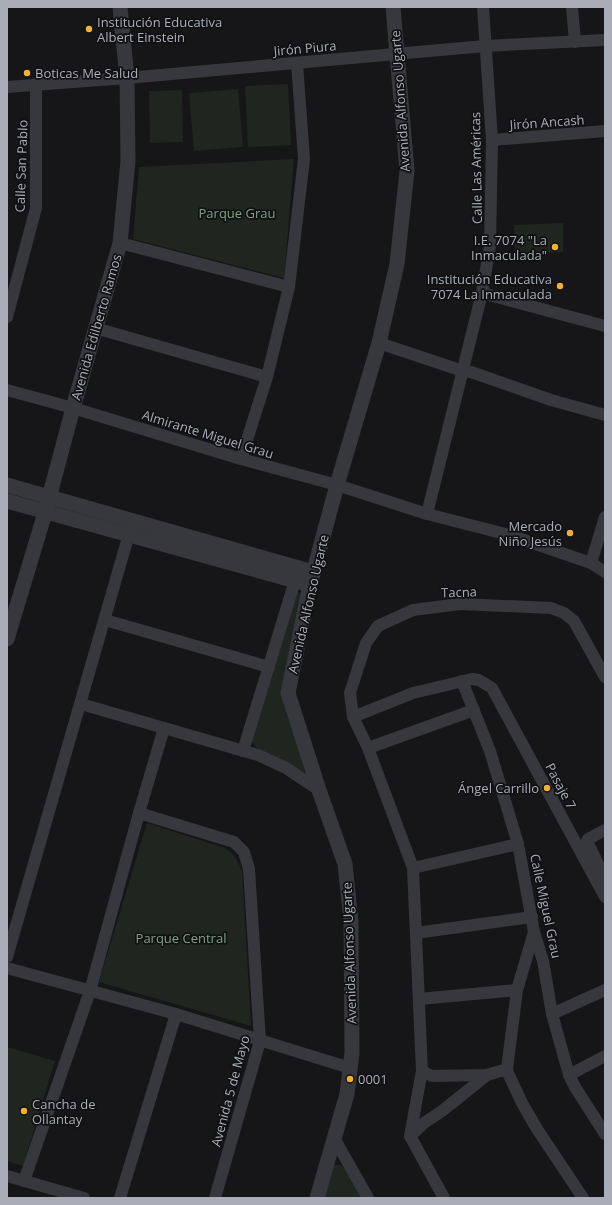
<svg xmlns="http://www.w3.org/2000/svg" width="612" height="1205" font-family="'Open Sans',sans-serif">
	<rect width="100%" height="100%" fill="#161618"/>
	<g fill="#1e261f">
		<path d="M288 84 291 145 248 147 245 86Z"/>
		<path d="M238 89 243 147 194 151 189 93Z"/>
		<path d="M182 90 183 142 150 143 149 91Z"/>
		<path d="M294 159 284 278 133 239 139 167Z"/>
		<path d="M563 223V252L515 254 514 225Z"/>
		<path d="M296 591 303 594 284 681 283 703 295 738 306 774 257 748 251 741Z"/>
		<path d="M147 823 225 848C236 855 237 860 242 871L251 1026 99 982Z"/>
		<path d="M7 1047 55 1061 23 1166 7 1161Z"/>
		<path d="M334 1165H340L348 1172 362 1198H322Z"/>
	</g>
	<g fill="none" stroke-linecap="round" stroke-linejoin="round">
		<g stroke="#37383d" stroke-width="12">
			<path d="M572 7 575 42"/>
			<path d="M7 87 127 78 485 46 605 40"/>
			<path d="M492 140 605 131"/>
			<path d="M120 243 289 287"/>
			<path d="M482 293 605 326"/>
			<path d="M7 317 36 208V84"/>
			<path d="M95 328 267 377"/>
			<path d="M379 343 463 371 471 372 551 400 605 415"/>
			<path d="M7 390 73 408 241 459 337 485 427 514 509 535 591 563 605 572"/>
			<path d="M241 459 267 377 289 287 304 159 297 63"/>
			<path d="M427 514 482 293 490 246 492 140 483 7"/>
			<path d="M591 563 605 517"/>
			<path d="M105 620 269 667"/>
			<path d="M462 681 490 751 518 844 534 932 543 961 552 1014 569 1075 575 1087 605 1134"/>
			<path d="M81 704 258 755 286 768 319 790"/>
			<path d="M353 717 413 693 472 679 479 680 492 688 605 897"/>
			<path d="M368 748 474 710"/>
			<path d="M243 751 297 574"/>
			<path d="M139 813 234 842 244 852 249 869 260 1041 215 1198"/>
			<path d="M413 868 518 844"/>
			<path d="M602 884 598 864 587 841 588 839 605 830"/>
			<path d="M534 932 517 990 507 1069 508 1073 522 1103 537 1129 583 1198"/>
			<path d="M416 933 532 917"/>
			<path d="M7 957 131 527"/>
			<path d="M7 968 176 1014 350 1068"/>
			<path d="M419 999 517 990"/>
			<path d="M552 1014 605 990"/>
			<path d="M422 1071 432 1076 487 1075 507 1069"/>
			<path d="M569 1075 605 1056"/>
			<path d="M410 1136 424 1123 442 1111 487 1075"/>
			<path d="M334 1138 368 1198"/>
			<path d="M7 1176 84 1198"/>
			<path d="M24 1181 90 991 139 813 164 728"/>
			<path d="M120 1198 176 1014"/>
			<path d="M444 1198 410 1136 422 1071 413 868 368 748 353 717 350 693 366 643 378 626 413 610 460 604 551 608 564 613 574 621 605 677"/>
		</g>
		<g stroke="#37383d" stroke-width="15">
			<path d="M7 485 313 572"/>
			<path d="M7 501 310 585"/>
			<path d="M7 639 45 513 73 408 120 243 128 161 127 78 120 7"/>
			<path d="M317 1198 347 1094 352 1053 351 921 345 864 319 790 288 693 310 585 337 485 379 343 397 264 407 171 393 7"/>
		</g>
	</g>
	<g fill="#f2b134" stroke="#111113" stroke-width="1.5">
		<circle cx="89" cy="29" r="4"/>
		<circle cx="27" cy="73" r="4"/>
		<circle cx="555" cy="247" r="4"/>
		<circle cx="560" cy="286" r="4"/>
		<circle cx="570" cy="533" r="4"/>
		<circle cx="547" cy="788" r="4"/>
		<circle cx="350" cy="1079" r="4"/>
		<circle cx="24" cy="1111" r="4"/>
	</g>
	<g text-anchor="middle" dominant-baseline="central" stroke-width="3.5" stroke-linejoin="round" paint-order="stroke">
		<g font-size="13" fill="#a8adb8" stroke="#111113" text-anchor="start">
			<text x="97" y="22">Institución Educativa<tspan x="97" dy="15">Albert Einstein</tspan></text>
			<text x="35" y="73">Boticas Me Salud</text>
			<text x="547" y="240" text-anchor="end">I.E. 7074 "La<tspan x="547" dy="15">Inmaculada"</tspan></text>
			<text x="552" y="279" text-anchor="end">Institución Educativa<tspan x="552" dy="15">7074 La Inmaculada</tspan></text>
			<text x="562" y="526" text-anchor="end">Mercado<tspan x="562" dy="15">Niño Jesús</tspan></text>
			<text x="539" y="788" text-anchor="end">Ángel Carrillo</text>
			<text x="358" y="1079">0001</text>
			<text x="32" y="1104">Cancha de<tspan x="32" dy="15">Ollantay</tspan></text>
		</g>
		<g font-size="13" fill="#a8adb8" stroke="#111113">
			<text transform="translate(305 48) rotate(-5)">Jirón Piura</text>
			<text transform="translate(400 101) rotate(-94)">Avenida Alfonso Ugarte</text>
			<text transform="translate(547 122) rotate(-4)">Jirón Ancash</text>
			<text transform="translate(21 166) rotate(-88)">Calle San Pablo</text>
			<text transform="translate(476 168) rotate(-91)">Calle Las Américas</text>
			<text transform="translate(96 327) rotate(-74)">Avenida Edilberto Ramos</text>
			<text transform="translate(208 434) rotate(17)">Almirante Miguel Grau</text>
			<text transform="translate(459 592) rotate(-2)">Tacna</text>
			<text transform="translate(308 604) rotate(-77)">Avenida Alfonso Ugarte</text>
			<text transform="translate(561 786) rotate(62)">Pasaje 7</text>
			<text transform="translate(546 906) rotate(78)">Calle Miguel Grau</text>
			<text transform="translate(349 953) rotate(-92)">Avenida Alfonso Ugarte</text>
			<text transform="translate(230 1091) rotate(-75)">Avenida 5 de Mayo</text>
		</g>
		<g font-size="13" fill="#7fa381" stroke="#111113">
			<text x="237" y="213">Parque Grau</text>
			<text x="181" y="938">Parque Central</text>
		</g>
	</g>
	<rect width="612" height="1205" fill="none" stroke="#a8adb8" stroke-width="16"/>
</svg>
